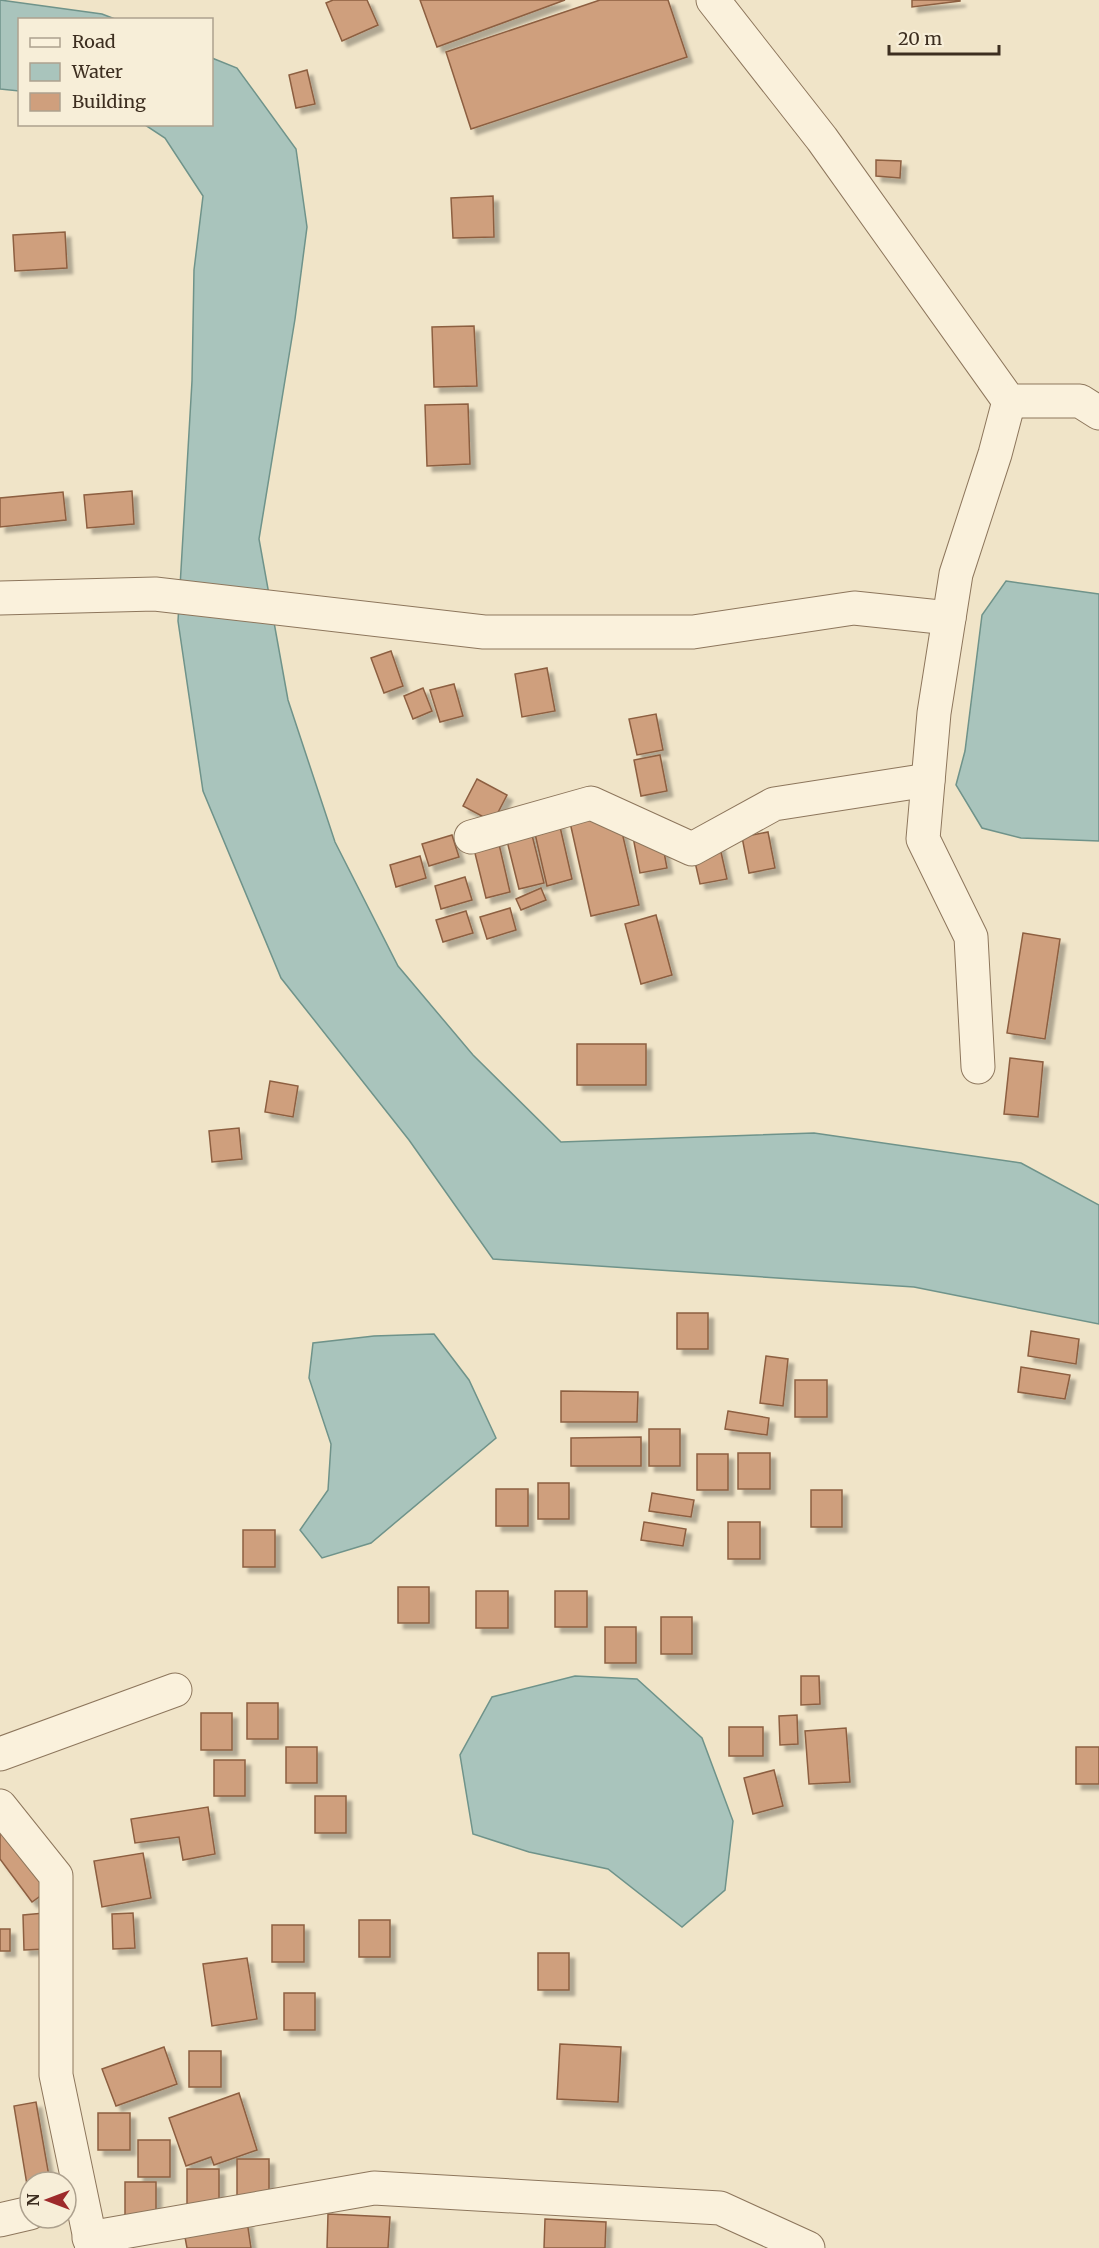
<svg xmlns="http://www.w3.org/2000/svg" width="1099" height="2248" font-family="Merriweather,serif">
	<defs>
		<filter id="shadow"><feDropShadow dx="5.5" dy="5.5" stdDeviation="1.5" flood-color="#0004"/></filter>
	</defs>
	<rect width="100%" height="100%" fill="#f0e4c8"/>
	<g fill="#a9c4bc" stroke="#6f938a" stroke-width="1.5">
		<path d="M0 0 102 14 115 19 20 20 19 91 0 89Z"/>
		<path d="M212 58 237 68 296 149 307 227 295 319 259 539 288 700 335 842 398 966 473 1055 561 1142 814 1133 1021 1163 1099 1205V1324L914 1287 493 1259 409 1140 281 978 203 791 178 621 192 381 194 270 203 196 165 138 145 125 212 124Z"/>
		<path d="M1006 581 1099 594V841L1021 838 982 828 956 785 965 751 982 615Z"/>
		<path d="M434 1334 469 1380 496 1438 371 1543 322 1558 300 1530 328 1490 331 1444 309 1378 313 1343 374 1336Z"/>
		<path d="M575 1676 637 1679 702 1738 733 1821 725 1890 682 1927 608 1869 529 1852 473 1834 460 1755 492 1697Z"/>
	</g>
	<g fill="#cf9f7d" stroke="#8d5f41" stroke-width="1.5" filter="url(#shadow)">
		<path d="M333 0H367L378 25 342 41 326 3Z"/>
		<path d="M420 0H565L437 47Z"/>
		<path d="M600 0H668L687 57 471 129 446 52Z"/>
		<path d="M912 0H960V1L912 7Z"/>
		<path d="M307 70 315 104 296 108 289 75Z"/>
		<path d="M876 160 901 161 900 178 876 176Z"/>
		<path d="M493 196 494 237 453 238 451 198Z"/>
		<path d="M65 232 67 268 15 271 13 235Z"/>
		<path d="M474 326 477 386 434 387 432 327Z"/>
		<path d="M468 404 470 464 427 466 425 405Z"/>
		<path d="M132 491 134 524 87 528 84 495Z"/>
		<path d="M63 492 66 520 0 527V498Z"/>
		<path d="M391 651 403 686 384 693 371 658Z"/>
		<path d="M547 668 555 711 522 717 515 674Z"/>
		<path d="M454 684 463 716 440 722 430 690Z"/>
		<path d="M423 688 432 711 413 719 404 696Z"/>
		<path d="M656 714 663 750 637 755 629 719Z"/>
		<path d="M660 755 667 791 641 796 634 760Z"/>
		<path d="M477 779 507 795 493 822 463 806Z"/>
		<path d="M614 798 639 905 591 916 567 809Z"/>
		<path d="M558 818 572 879 547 886 533 825Z"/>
		<path d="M529 823 544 883 519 889 504 829Z"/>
		<path d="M496 831 510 892 486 898 471 837Z"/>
		<path d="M660 831 667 868 640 873 633 837Z"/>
		<path d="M768 832 775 868 749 873 742 837Z"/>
		<path d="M452 835 459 857 429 866 422 844Z"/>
		<path d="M719 843 727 879 700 884 692 849Z"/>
		<path d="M420 856 426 878 396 887 390 865Z"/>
		<path d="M465 877 472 900 441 909 435 886Z"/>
		<path d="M541 888 546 900 521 910 516 899Z"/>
		<path d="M510 908 516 930 487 939 480 917Z"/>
		<path d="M466 911 473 933 443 942 436 920Z"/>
		<path d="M656 915 672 975 641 984 625 924Z"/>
		<path d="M1023 933 1060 939 1045 1039 1007 1033Z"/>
		<rect x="577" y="1044" width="69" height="41"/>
		<path d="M1010 1058 1043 1062 1038 1117 1004 1114Z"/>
		<path d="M270 1081 298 1086 293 1117 265 1112Z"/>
		<path d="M239 1128 242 1159 212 1162 209 1131Z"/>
		<rect x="677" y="1313" width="31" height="36"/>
		<path d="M1031 1331 1079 1339 1076 1364 1028 1356Z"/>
		<path d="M766 1356 788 1359 783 1406 760 1403Z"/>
		<path d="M1021 1367 1070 1375 1065 1399 1018 1392Z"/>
		<rect x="795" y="1380" width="32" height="37"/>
		<path d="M561 1391 638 1392 637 1422H561Z"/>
		<path d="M728 1411 769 1418 767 1435 725 1429Z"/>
		<rect x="649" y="1429" width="31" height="37"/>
		<path d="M641 1437V1466H571V1438Z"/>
		<rect x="738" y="1453" width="32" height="36"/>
		<rect x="697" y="1454" width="31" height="36"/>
		<rect x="538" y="1483" width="31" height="36"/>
		<rect x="496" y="1489" width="32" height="37"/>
		<rect x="811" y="1490" width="31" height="37"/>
		<path d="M652 1493 694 1500 691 1517 649 1511Z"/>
		<path d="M644 1522 686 1529 683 1546 641 1540Z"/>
		<rect x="728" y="1522" width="32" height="37"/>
		<rect x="243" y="1530" width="32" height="37"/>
		<rect x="398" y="1587" width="31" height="36"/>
		<rect x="476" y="1591" width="32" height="37"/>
		<rect x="555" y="1591" width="32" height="36"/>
		<rect x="661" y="1617" width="31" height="37"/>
		<rect x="605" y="1627" width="31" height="36"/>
		<path d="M801 1676H819L820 1704 801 1705Z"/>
		<rect x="247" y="1703" width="31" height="36"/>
		<rect x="201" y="1713" width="31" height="37"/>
		<path d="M797 1715 798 1744 780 1745 779 1716Z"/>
		<rect x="729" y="1727" width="34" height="29"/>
		<path d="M846 1728 850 1782 809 1784 805 1731Z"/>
		<rect x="286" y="1747" width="31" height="36"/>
		<rect x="1076" y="1747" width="23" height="37"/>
		<rect x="214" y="1760" width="31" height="36"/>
		<path d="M774 1770 783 1806 753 1814 744 1778Z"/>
		<rect x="315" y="1796" width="31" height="37"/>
		<path d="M208 1807 215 1854 183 1860 179 1837 135 1843 131 1819Z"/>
		<path d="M0 1821 50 1889 32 1902 0 1859Z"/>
		<path d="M143 1853 151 1898 102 1907 94 1861Z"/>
		<path d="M44 1913 46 1949 24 1950 23 1915Z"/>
		<path d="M133 1913 135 1948 113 1949 112 1914Z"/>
		<rect x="359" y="1920" width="31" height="37"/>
		<rect x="272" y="1925" width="32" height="37"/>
		<rect x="0" y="1929" width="10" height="22"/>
		<rect x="538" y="1953" width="31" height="37"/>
		<path d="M247 1958 257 2019 212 2026 203 1964Z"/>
		<rect x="284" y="1993" width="31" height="37"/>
		<path d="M560 2044 621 2047 618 2102 557 2099Z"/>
		<path d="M164 2047 177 2084 116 2106 102 2069Z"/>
		<rect x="189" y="2051" width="32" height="36"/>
		<path d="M239 2093 257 2150 214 2165 211 2157 186 2166 169 2118Z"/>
		<path d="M36 2102 50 2182H30V2203L14 2106Z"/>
		<rect x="98" y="2113" width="32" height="37"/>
		<rect x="138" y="2140" width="32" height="37"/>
		<rect x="237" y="2159" width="32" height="37"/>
		<rect x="187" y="2169" width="32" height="37"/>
		<rect x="125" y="2182" width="31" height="37"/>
		<path d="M328 2214 390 2217 388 2248H327Z"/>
		<path d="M545 2219 606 2222 605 2248H544Z"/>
		<path d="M247 2221 251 2248H187L184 2232Z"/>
	</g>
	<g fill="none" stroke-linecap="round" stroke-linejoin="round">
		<defs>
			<g id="minor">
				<path d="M713 0 822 139 1009 401H1080L1099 413"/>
				<path d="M0 598 155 594 484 632H693L854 608 949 618"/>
				<path d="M471 837 591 803 692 849 774 804 928 780"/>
				<path d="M978 1067 971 937 923 839 934 713 956 574 995 454 1009 401"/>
				<path d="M0 1754 175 1690"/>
				<path d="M0 1806 56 1876V2075L92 2248"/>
				<path d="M0 2220 30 2213"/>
				<path d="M89 2238 374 2188 720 2208 808 2248"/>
			</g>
		</defs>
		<use href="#minor" stroke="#8d765c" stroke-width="35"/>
		<use href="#minor" stroke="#faf1dc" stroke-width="33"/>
	</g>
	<rect x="18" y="18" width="195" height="108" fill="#f7eed8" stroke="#ada18e" stroke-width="1.5"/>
	<rect x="30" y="38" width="30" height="9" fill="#faf1dc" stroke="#ada18e" stroke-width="1.5"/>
	<text x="72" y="48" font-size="18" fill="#3d2e20">Road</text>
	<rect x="30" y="63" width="30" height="18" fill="#a9c4bc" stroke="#ada18e" stroke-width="1.5"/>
	<text x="72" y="78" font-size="18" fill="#3d2e20">Water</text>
	<rect x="30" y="93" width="30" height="18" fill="#cf9f7d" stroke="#ada18e" stroke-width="1.5"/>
	<text x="72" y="108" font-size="18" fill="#3d2e20">Building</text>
	<g transform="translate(48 2200) rotate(270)"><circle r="28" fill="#f7eed8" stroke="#ada18e" stroke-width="1.5"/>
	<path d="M0-4.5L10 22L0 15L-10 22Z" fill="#9e2a2b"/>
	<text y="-9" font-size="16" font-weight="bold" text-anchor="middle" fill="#3d2e20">N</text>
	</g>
	<path d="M889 45v9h110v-9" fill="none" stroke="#3d2e20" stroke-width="3"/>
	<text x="898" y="45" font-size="18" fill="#3d2e20" stroke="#f7eed8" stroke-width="4.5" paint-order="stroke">20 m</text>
</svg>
